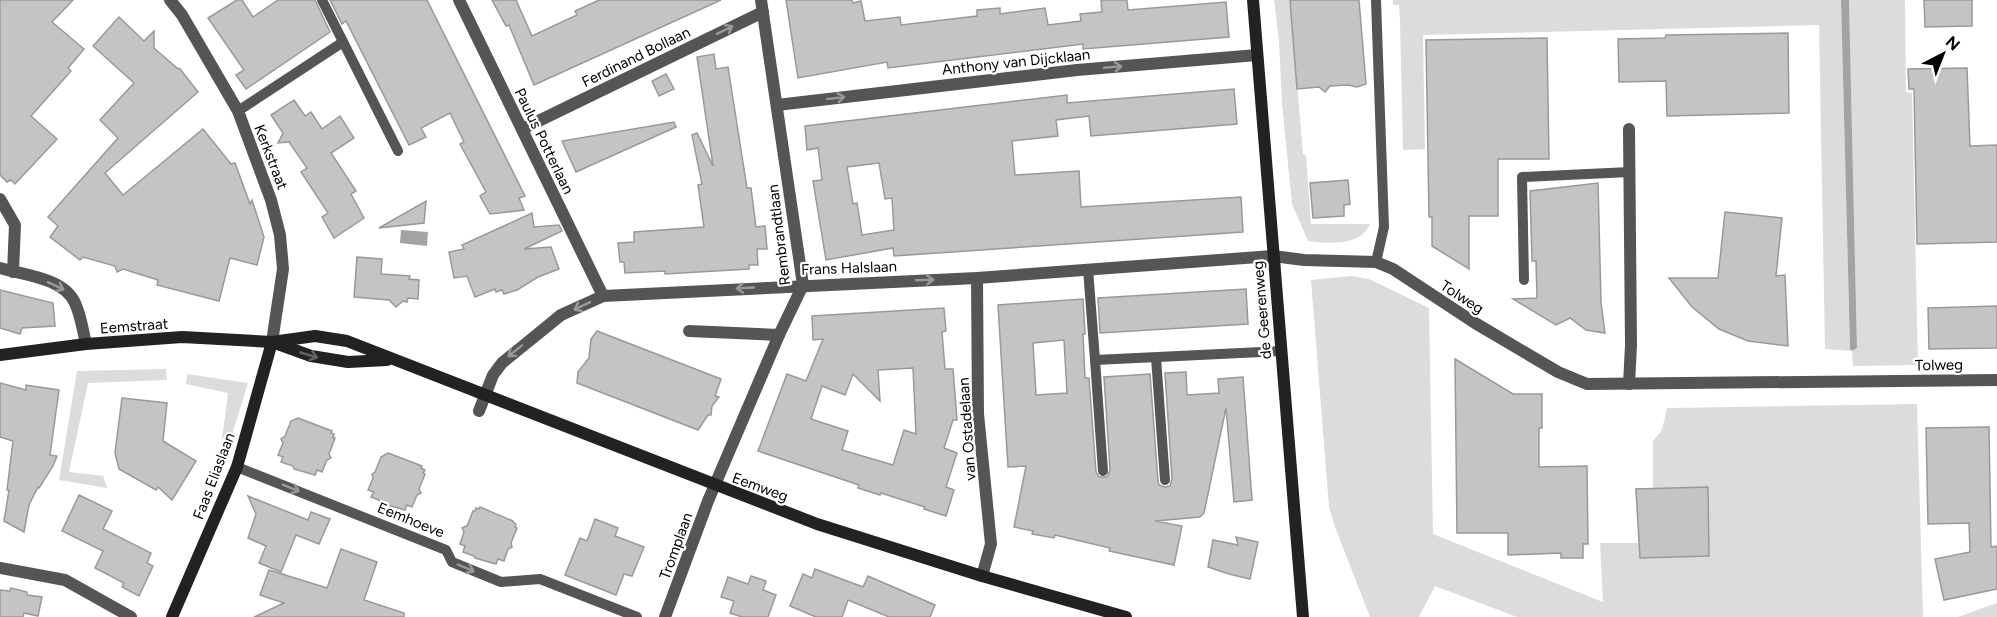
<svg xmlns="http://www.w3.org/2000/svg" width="1997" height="617" font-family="Figtree,sans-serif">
	<rect width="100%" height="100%" fill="#fff"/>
	<g fill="#dcdcdc">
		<path d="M1274 0H1290L1303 154 1306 156 1311 224H1370C1361 246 1328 244 1308 241L1292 204 1282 104 1279 41Z"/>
		<path d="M1393 0H1841L1850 349 1852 351 1857 348 1849 0H1905L1906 92 1912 93 1918 365 1853 366 1852 351 1825 349 1819 25 1423 35 1425 149 1403 150 1400 21 1399 5H1393Z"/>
		<path d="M1351 276 1369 279 1429 308 1433 534 1603 602 1600 543H1639L1635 488 1653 489V441L1662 430 1667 408 1917 404 1923 617H1517L1435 586 1419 617H1370L1335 527 1329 507 1311 280Z"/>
		<path d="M166 369 167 380 88 383 69 472 103 476 107 488 59 480 77 371Z"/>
		<path d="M187 374 248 383 230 441 222 439 228 393 186 384Z"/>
		<path d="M1997 603V617H1958Z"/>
	</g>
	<g fill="#a3a3a3">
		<path d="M1841 0H1849L1857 348 1852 351 1850 349Z"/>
		<path d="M401 230 428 232 427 246 400 243Z"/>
	</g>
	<g fill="#c4c4c4" stroke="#999" stroke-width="1.5" fill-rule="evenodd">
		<path d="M0 0H73L52 22 84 49 68 68 71 71 31 116 57 139 15 184 11 180 7 182 0 175Z"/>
		<path d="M237 0H242L253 17 278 0H315L330 32 246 89 236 75 244 70 208 18Z"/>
		<path d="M330 0H427L525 196 519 198 524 210 490 214 480 196 486 192 460 144 464 142 450 113 421 128 426 137 409 145 346 21 342 24Z"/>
		<path d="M492 0H516L532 36 577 15 575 11 599 0H721L534 85 509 25 506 26Z"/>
		<path d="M786 0H852L853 3 861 1 865 21 900 17 901 25 977 16V10L1000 8V14L1045 8 1048 25 1081 21 1080 14 1102 12 1101 0H1127L1128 10 1226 2 1229 37 1083 49V44L888 68 887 62 798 78Z"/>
		<path d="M1290 0H1359L1366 84 1357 87 1348 85 1330 86 1325 92 1319 87 1297 89Z"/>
		<path d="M1924 0H1972V26L1925 27Z"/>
		<path d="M119 17 144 41 154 31V48L177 68 180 69 198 92 105 173 123 195 203 129 231 164 235 163 250 204 252 200 264 237 257 265 230 258 219 301 157 285 158 280 123 269 117 272 115 266 83 257 80 260 50 237 58 226 48 217 118 138 100 120 134 83 93 46Z"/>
		<path d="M1788 33 1789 113 1667 116 1666 81 1619 82 1618 39 1665 38 1666 35Z"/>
		<path d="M1547 38 1549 159H1498V216H1469V269L1432 246V217H1429L1426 40Z"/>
		<path d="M714 54 716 69 728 67 747 188H751L756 227 765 226 767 249H757L758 265H749V269L665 274V271L625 273 624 262H620L618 243 634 242V232L704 227 698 185 702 184 692 135 697 133 713 166 697 57Z"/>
		<path d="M1967 68 1970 146 1997 145V242L1917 244 1914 89H1909L1908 69Z"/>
		<path d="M666 74 674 89 659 96 652 81Z"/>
		<path d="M1234 89 1237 124 1091 136 1089 116 1056 120 1058 136 1012 141 1015 175 1079 171 1081 207 1241 197 1243 232 894 256 893 248 826 260 813 181 822 180 818 148 807 150 805 126 1067 95V103ZM879 163 885 199 892 198 894 230 862 235 857 203 853 204 847 167Z"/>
		<path d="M294 100 305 116 311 112 322 129 340 116 354 138 331 153 356 191 351 194 364 218 334 238 322 217 328 213 301 172 307 168 289 142 278 143 283 133 271 115Z"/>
		<path d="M674 122 676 127 576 172 562 141Z"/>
		<path d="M1348 180 1350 204 1344 205V216L1313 218 1310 183Z"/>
		<path d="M1598 183 1601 302 1605 333 1586 330 1570 318 1556 325 1513 299 1537 298 1536 261H1532L1530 191Z"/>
		<path d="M426 201 424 223 379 228Z"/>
		<path d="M1725 212 1782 218 1776 276 1785 275 1788 346 1748 341 1719 329 1692 307 1669 278H1718Z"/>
		<path d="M532 213 534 227 559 225 562 231 524 249 551 247 559 269 538 277 517 290 504 294 502 290 496 292 495 289 475 297 467 276 454 278 449 252 464 249 462 245Z"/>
		<path d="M357 257 382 259 381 274 410 276 409 279 419 280 418 299 408 298 407 302 403 301 396 307 389 300 354 297Z"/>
		<path d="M1246 289 1248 324 1100 333 1098 298Z"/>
		<path d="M0 290 53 303 55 326 22 328 20 334 0 328Z"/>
		<path d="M1083 299 1085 334H1083L1085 378H1089L1096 472 1099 477H1107L1110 470 1104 377 1150 374 1158 481 1159 485 1165 487 1170 486 1172 479 1165 373 1186 372 1187 395 1219 393 1218 379 1243 377 1252 500 1234 502 1226 408 1204 513 1200 517 1155 521 1182 526 1174 565 1109 551 1110 548 1055 535 1054 538 1032 534 1033 531 1014 527 1026 466 1008 467 998 305ZM1064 340 1067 393 1036 395 1033 343Z"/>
		<path d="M1997 306V348L1929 349 1928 308Z"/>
		<path d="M944 308 946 331 942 332 945 369H953L957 420H953L944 448 957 453 946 487 954 490 946 516 924 509 925 507 881 493 880 495 858 488 859 485 758 451 787 374 806 381 823 339 813 340 812 316ZM913 368 916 434 904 430 893 465 842 450 848 431 811 419 822 386 845 395 853 374 880 401 878 370Z"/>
		<path d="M597 331 721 379 715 396 719 397 712 406 711 415H708L698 430 577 383 578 372 589 358 591 339Z"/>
		<path d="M1455 359 1513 394H1542V428H1539V467L1587 466 1588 544H1583V558H1561V553L1508 555V533H1457Z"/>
		<path d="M0 383 26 390V385L59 390 50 455 57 456 53 466 39 488 38 487 29 505 24 532 4 521 9 490H7L13 441 0 437Z"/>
		<path d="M122 398 167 403 163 441 196 461 172 500 158 487 156 490 119 469 115 453Z"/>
		<path d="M298 418 332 431 331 433 334 434 333 438H335L329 454 331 458 327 460 322 472 317 470 315 475 294 469 293 466 281 462 283 457 278 455 283 443 281 439 285 436 291 421Z"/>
		<path d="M1989 427 1991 547 1997 546V589L1944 600 1935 559 1970 552 1969 523 1928 524 1926 428Z"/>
		<path d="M388 453 422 466 421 468 425 470 423 473 425 474 419 489 421 493 417 495 412 507 407 505 405 510 384 504 383 502 371 497 374 492 368 490 373 478 372 474 375 472 381 457Z"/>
		<path d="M1708 487 1709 556 1640 558 1636 489Z"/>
		<path d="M79 495 112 511 103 529 151 553 147 563 153 566 139 596 122 587 124 583 95 568 103 551 62 531Z"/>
		<path d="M248 496 308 520 311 512 330 519 319 544 296 535 281 572 259 563 266 546 248 538 256 514Z"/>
		<path d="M480 507 513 521V522L516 524 515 527 517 528 511 543 512 547 508 549 504 561 498 559 496 564 475 558 474 556 463 552 465 546 460 544 464 532 462 528 467 526 473 511H475L476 508 479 509Z"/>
		<path d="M595 519 618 528 615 536 644 547 632 576 624 574 616 595 565 575 580 538 587 541Z"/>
		<path d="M1236 537 1258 542 1250 579 1229 574 1208 567 1213 540 1238 545Z"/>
		<path d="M341 549 377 562 364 600 404 613V617H254L284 603 260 595 269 570 327 588Z"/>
		<path d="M815 569 863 587 868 576 935 605 930 617H889L848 600 842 617H816L790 606 803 574 812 578Z"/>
		<path d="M751 576 766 581 763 590 776 595 768 617H742L730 613 734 601 721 597 728 577 748 584Z"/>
		<path d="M11 588 27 592V595L42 597 38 616 24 613 23 617H0V590L10 591Z"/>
	</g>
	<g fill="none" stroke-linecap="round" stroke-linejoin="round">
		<g stroke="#555" stroke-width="10">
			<path d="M322 0 398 151"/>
			<path d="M1376 0 1384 227 1376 262"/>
			<path d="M238 111 343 42"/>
			<path d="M1088 269 1095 360 1281 351"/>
			<path d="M1524 280 1522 177 1630 172"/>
			<path d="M1156 358 1165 480"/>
			<path d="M1095 360 1103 471"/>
			<path d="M237 467 446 550 452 562 501 582 540 579 637 617"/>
		</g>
		<g stroke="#555" stroke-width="12">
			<path d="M170 0 182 15 238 111 271 200 280 235 283 269 272 342"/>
			<path d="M459 0 603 296"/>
			<path d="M777 105 1077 70 1257 55"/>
			<path d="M522 129 763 12"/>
			<path d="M0 199 15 225 13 272"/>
			<path d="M0 268C24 275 64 278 75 303 81 316 83 331 86 344"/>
			<path d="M977 278 978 414 991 544 982 576"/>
			<path d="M689 331 779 335"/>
			<path d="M1629 384 1631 345 1629 129"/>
			<path d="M479 411 493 375 502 363 561 315 603 296 977 278 1273 256 1304 260 1376 262 1393 269 1475 323 1558 372 1587 384 1997 380"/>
			<path d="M0 568 65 580 131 617"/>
			<path d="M665 617 708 501 779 335 803 285 761 0"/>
		</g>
		<g stroke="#222" stroke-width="12">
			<path d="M1253 0 1303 617"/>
			<path d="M275 343 311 356 348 362 387 360"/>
			<path d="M0 355 86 344 182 337 272 342 315 336 347 341 817 524 982 576 1126 617"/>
			<path d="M172 617 237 467 272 342"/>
		</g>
	</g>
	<defs><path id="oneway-shaft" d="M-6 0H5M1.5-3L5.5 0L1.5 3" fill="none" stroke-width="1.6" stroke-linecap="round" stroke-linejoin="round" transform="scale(1.5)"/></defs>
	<g stroke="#999">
		<use href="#oneway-shaft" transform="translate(725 30) rotate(-26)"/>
		<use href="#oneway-shaft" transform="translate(1113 67) rotate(-5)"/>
		<use href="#oneway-shaft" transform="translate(836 98) rotate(-7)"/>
		<use href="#oneway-shaft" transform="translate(925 280) rotate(-2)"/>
		<use href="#oneway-shaft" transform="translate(56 286) rotate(25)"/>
		<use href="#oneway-shaft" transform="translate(745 288) rotate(177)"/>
		<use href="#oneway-shaft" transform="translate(582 306) rotate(155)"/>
		<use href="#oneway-shaft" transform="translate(515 351) rotate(141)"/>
		<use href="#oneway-shaft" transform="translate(291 488) rotate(22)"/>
		<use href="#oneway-shaft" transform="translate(466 568) rotate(23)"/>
	</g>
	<use stroke="#646464" href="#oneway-shaft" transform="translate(309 355) rotate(16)"/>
	<g text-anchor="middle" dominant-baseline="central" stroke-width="4.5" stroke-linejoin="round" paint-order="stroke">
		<g font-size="15" fill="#000" stroke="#fff">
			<text transform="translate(636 57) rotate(-26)">Ferdinand Bollaan</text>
			<text transform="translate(1016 62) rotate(-6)">Anthony van Dijcklaan</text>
			<text transform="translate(544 141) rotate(64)">Paulus Potterlaan</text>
			<text transform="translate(271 157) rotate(69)">Kerkstraat</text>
			<text transform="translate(779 235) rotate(-97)">Rembrandtlaan</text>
			<text transform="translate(849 268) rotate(-2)">Frans Halslaan</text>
			<text transform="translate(1462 297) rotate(33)">Tolweg</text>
			<text transform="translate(1262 310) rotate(-95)">de Geerenweg</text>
			<text transform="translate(134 326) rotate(-4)">Eemstraat</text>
			<text transform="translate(1939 365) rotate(-1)">Tolweg</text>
			<text transform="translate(967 429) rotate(-94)">van Ostadelaan</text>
			<text transform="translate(214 476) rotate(-69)">Faas Eliaslaan</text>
			<text transform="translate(760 487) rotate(20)">Eemweg</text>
			<text transform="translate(411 520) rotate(22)">Eemhoeve</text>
			<text transform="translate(676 546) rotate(-70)">Tromplaan</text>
		</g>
	</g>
	<g transform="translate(1943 54) rotate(42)" stroke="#ffffff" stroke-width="4.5" paint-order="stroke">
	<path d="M0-4.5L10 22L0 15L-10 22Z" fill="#000000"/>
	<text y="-9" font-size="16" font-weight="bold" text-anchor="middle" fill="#000000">N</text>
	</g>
</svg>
